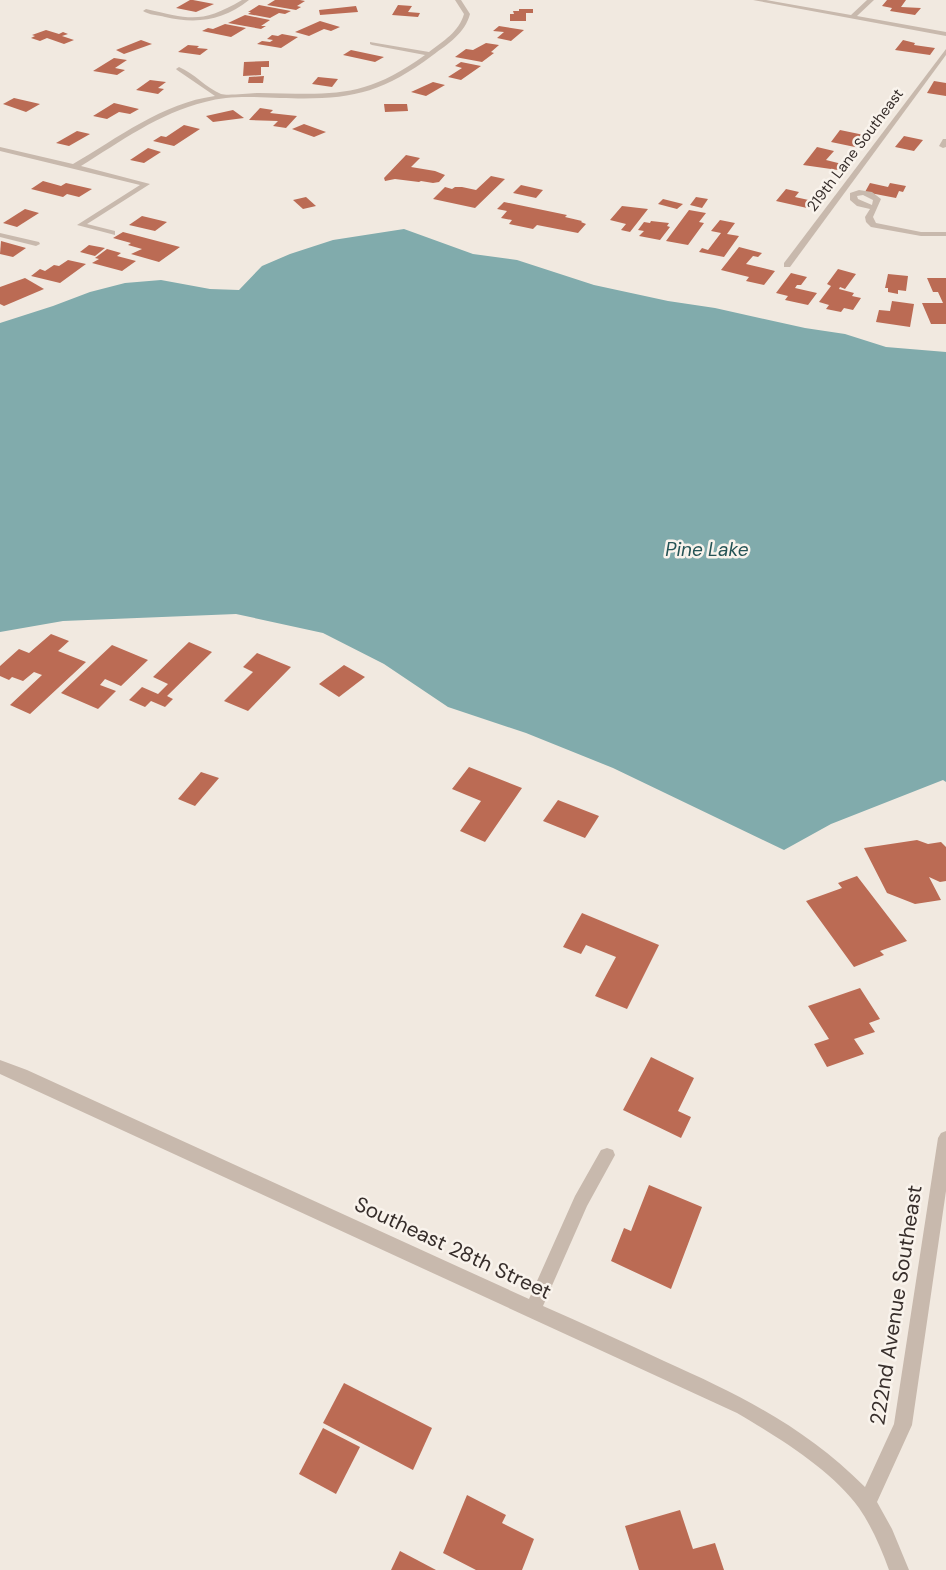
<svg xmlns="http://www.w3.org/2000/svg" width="946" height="1570" font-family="'DM Sans',sans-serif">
	<rect width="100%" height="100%" fill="#f1e9e0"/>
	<path fill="#81abac" d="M404 229 473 254 517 260 594 285 668 301 715 308 805 328 845 334 886 347 946 352V782L943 780 831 824 784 850 613 768 526 733 448 707 384 664 323 633 236 614 63 621 0 632V323L53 306 90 292 125 283 161 280 210 289 239 290 262 266 290 254 333 240Z"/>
	<g fill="#bb6b54">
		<path d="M190 0H193L214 4 196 12 176 8Z"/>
		<path d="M275 0H300L305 1 297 6 301 7 296 10 267 5Z"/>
		<path d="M887 0H906L901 7 921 8 915 15 890 11 892 8 882 6Z"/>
		<path d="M259 5 291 11 285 14 279 13 270 18 248 14 251 12H248Z"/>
		<path d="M398 5 412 6 408 12 420 13 418 17 392 15Z"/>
		<path d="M356 6 358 12 320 15 319 10Z"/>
		<path d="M519 9H533V13H526V21H510V14H514L513 11H519Z"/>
		<path d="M245 15 270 20 261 26H266L261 29 228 23Z"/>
		<path d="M320 21 340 27 331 31 324 29 309 36 295 32Z"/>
		<path d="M225 24 246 28 231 37 202 31 208 28 213 29Z"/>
		<path d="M499 26 524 30 511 41 497 38 504 32 493 31Z"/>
		<path d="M46 30 59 34 63 32 68 34 62 36 74 40 64 44 47 38 40 41 31 38 35 36 32 35Z"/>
		<path d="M282 34 298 37 281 48 257 44 262 41 270 42 273 40 267 39 272 35 278 36Z"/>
		<path d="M141 40 152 44 124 54 116 50Z"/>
		<path d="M903 40 915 43 914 45 935 48 930 55 895 50Z"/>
		<path d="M486 43 499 45 491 52 494 53 482 62 455 57 466 49 473 50Z"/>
		<path d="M188 45 199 46 197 48 208 49 200 55 178 52Z"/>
		<path d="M351 50 384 57 375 62 343 55Z"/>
		<path d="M114 58 127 60 115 68 125 70 117 75 93 71Z"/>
		<path d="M269 61V67H261V75L243 76 244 62Z"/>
		<path d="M461 62 481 66 461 80 448 77 462 68 455 66Z"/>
		<path d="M264 76 263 83H248L249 77Z"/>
		<path d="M318 77 338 79 332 87 312 84Z"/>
		<path d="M150 80 166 82 158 88 164 89 158 94 136 90Z"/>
		<path d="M934 81 946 83V96L927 93Z"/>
		<path d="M433 82 445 85 426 96 411 92Z"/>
		<path d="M14 98 40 104 26 112 3 104Z"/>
		<path d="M114 103 139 109 130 114 119 112 107 119 93 116Z"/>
		<path d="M384 104H407L408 111 385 112Z"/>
		<path d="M260 108 273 110 270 113 297 116 286 128 273 126 278 121 249 120Z"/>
		<path d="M233 110 244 118 213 122 206 116Z"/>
		<path d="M304 124 326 132 314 137 292 129Z"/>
		<path d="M184 125 200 129 174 146 153 141 161 136 166 137Z"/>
		<path d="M840 130 864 135 855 147 831 142Z"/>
		<path d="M77 131 90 134 69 146 56 143Z"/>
		<path d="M904 136 923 140 914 151 895 147Z"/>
		<path d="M817 147 834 151 826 160 842 164 838 170 803 165Z"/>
		<path d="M148 148 161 152 144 163 130 160Z"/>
		<path d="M406 155 420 158 411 167 435 171 445 175 439 182 433 183 421 181 419 182 395 179 385 181 384 178Z"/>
		<path d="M491 176 505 179 475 208 433 199 445 187 452 189 455 187H462L476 190Z"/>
		<path d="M43 181 61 186 66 183 92 189 79 197 67 194 63 197 31 189Z"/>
		<path d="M870 183 888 187 890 183 906 186 903 192 899 191 896 198 865 192Z"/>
		<path d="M521 185 543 190 536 198 513 193Z"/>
		<path d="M786 189 799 192 795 197 813 201 807 208 776 201Z"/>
		<path d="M306 197 316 206 303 209 293 200Z"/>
		<path d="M696 197 708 199 702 208 690 205Z"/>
		<path d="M663 199 683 204 677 209 658 204Z"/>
		<path d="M504 202 567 215 565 217 582 221 581 222 586 224 578 233 537 225 533 229 509 224 512 220 501 218 507 211 497 209Z"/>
		<path d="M622 206 648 209 630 232 621 230 626 224 610 220Z"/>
		<path d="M25 209 39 213 17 227 3 223Z"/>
		<path d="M689 210 706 213 699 222 704 223 688 245 666 241Z"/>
		<path d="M142 216 167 222 155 231 129 225Z"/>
		<path d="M720 220 735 223 727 234 739 236 724 257 699 252 702 248 708 250 721 233 711 231Z"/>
		<path d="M651 221 669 223 667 226 670 227 660 240 639 236 644 231 638 230 644 222 650 223Z"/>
		<path d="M123 232 180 247 159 262 131 254 142 249 128 245 131 243 113 238Z"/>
		<path d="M1 241 26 248 13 257 0 254Z"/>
		<path d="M89 245 105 248 95 256 80 252Z"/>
		<path d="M739 247 762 253 758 257 753 256 746 264 775 271 764 285 746 281 749 277 721 270Z"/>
		<path d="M107 249 121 253 117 256 136 261 122 271 92 263 99 259 95 258Z"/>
		<path d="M68 260 86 264 60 283 31 276 40 269 45 271 54 265 59 266Z"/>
		<path d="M838 269 856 274 845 289 840 287 839 289 854 293 852 296 861 298 853 310 844 308 841 312 826 309 829 305 819 302 831 286 827 284Z"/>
		<path d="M791 273 807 277 801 285H797L795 288 817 293 808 305 785 300 788 296 776 293Z"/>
		<path d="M888 274 908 276 906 291 898 290V294L888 292V288H885Z"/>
		<path d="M25 278 44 289 4 306 0 304V287Z"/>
		<path d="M927 278H946V324H931L922 303H943L938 292H933Z"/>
		<path d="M892 301 914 304 910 327 876 322 879 310 890 311Z"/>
		<path d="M51 634 69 641 58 651 86 662 30 714 10 705 42 675 34 672 23 681 12 677 9 680 0 676V666L19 649 29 653Z"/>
		<path d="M189 642 212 652 167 696 173 699 165 707 151 701 145 707 129 700 142 687 158 694 168 684 153 677Z"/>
		<path d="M112 645 148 660 121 686 105 679 100 685 116 691 98 709 61 693Z"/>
		<path d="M257 653 291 667 248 711 224 701 253 672 243 667Z"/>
		<path d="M344 665 365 677 339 697 319 684Z"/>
		<path d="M469 767 522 788 485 842 460 831 481 801 452 789Z"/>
		<path d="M201 772 219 778 195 806 178 799Z"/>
		<path d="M558 800 599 816 585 838 543 821Z"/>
		<path d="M917 840 928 844 941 842 946 847V881L940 882 929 877 941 900 915 904 887 893 864 848Z"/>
		<path d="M857 876 907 941 880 951 884 955 854 967 806 901 842 888 838 883Z"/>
		<path d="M582 913 659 945 627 1009 595 996 616 957 586 945 581 954 563 947Z"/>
		<path d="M860 988 880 1019 869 1023 875 1032 854 1039 864 1054 827 1067 814 1044 829 1039 808 1006Z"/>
		<path d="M651 1057 694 1078 678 1111 691 1117 681 1138 623 1110Z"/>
		<path d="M649 1185 702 1207 671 1289 611 1261 624 1228 631 1231Z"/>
		<path d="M344 1383 432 1428 413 1470 323 1423Z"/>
		<path d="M323 1428 360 1447 336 1494 299 1474Z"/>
		<path d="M467 1495 506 1515 502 1523 534 1539 522 1570H476L443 1553Z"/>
		<path d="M680 1510 693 1549 715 1543 724 1570H639L625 1526Z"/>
		<path d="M400 1551 436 1570H391Z"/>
	</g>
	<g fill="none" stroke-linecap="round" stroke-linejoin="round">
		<g fill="#c8b9ad" fill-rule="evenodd">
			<path d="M242 0H249C223 21 196 24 165 17 158 15 149 15 143 11L146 9C190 19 201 24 242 0Z"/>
			<path d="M455 0H461L470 14C465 33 448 44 433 55 378 96 347 100 280 98 255 97 229 95 205 102 159 113 120 142 81 166L150 184 87 224 115 231V235L77 225 140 185 0 151V147L73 164C118 138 162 103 215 96L177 70 176 69 179 67C194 73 206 88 221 94 228 96 250 93 259 93 331 94 363 100 425 55L372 45 370 44V42L429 52C443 41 459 32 464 14Z"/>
			<path d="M753 0H766L851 15 867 0H874L857 16 946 32V36Z"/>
			<path d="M946 49V55L790 267H784V263Z"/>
			<path d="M943 139H946V147L943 148 939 146Z"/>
			<path d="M859 190 872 192 881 199 873 217 876 223 921 232H946V236H921L871 227 866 222 865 217 870 209 857 206 850 200V193ZM863 195 873 200 872 205 858 199 857 196Z"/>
			<path d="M0 233 39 242 40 244 36 246 0 237Z"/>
			<path d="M0 1060 27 1070 529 1299 575 1196 601 1150 607 1148 613 1150 615 1155 587 1206 543 1306C584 1324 624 1342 664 1361 740 1395 805 1427 865 1487L894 1424 938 1138 941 1133 946 1131V1191L912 1425 877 1502 892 1529 909 1570H889C881 1548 872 1527 859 1508 832 1470 776 1436 737 1413L0 1074Z"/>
		</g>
	</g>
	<g text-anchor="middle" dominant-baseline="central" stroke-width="5" stroke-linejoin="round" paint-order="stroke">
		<g font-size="15" fill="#372e2b" stroke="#f9f3ec">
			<text transform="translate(855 150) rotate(-53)">219th Lane Southeast</text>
		</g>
		<g font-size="19" font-style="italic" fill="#245355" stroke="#f9f3ec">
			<text x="707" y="549">Pine Lake</text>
		</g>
		<g font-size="21" fill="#372e2b" stroke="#f9f3ec">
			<text transform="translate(453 1248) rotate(25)">Southeast 28th Street</text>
			<text transform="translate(896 1305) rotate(-81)">222nd Avenue Southeast</text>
		</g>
	</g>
</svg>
